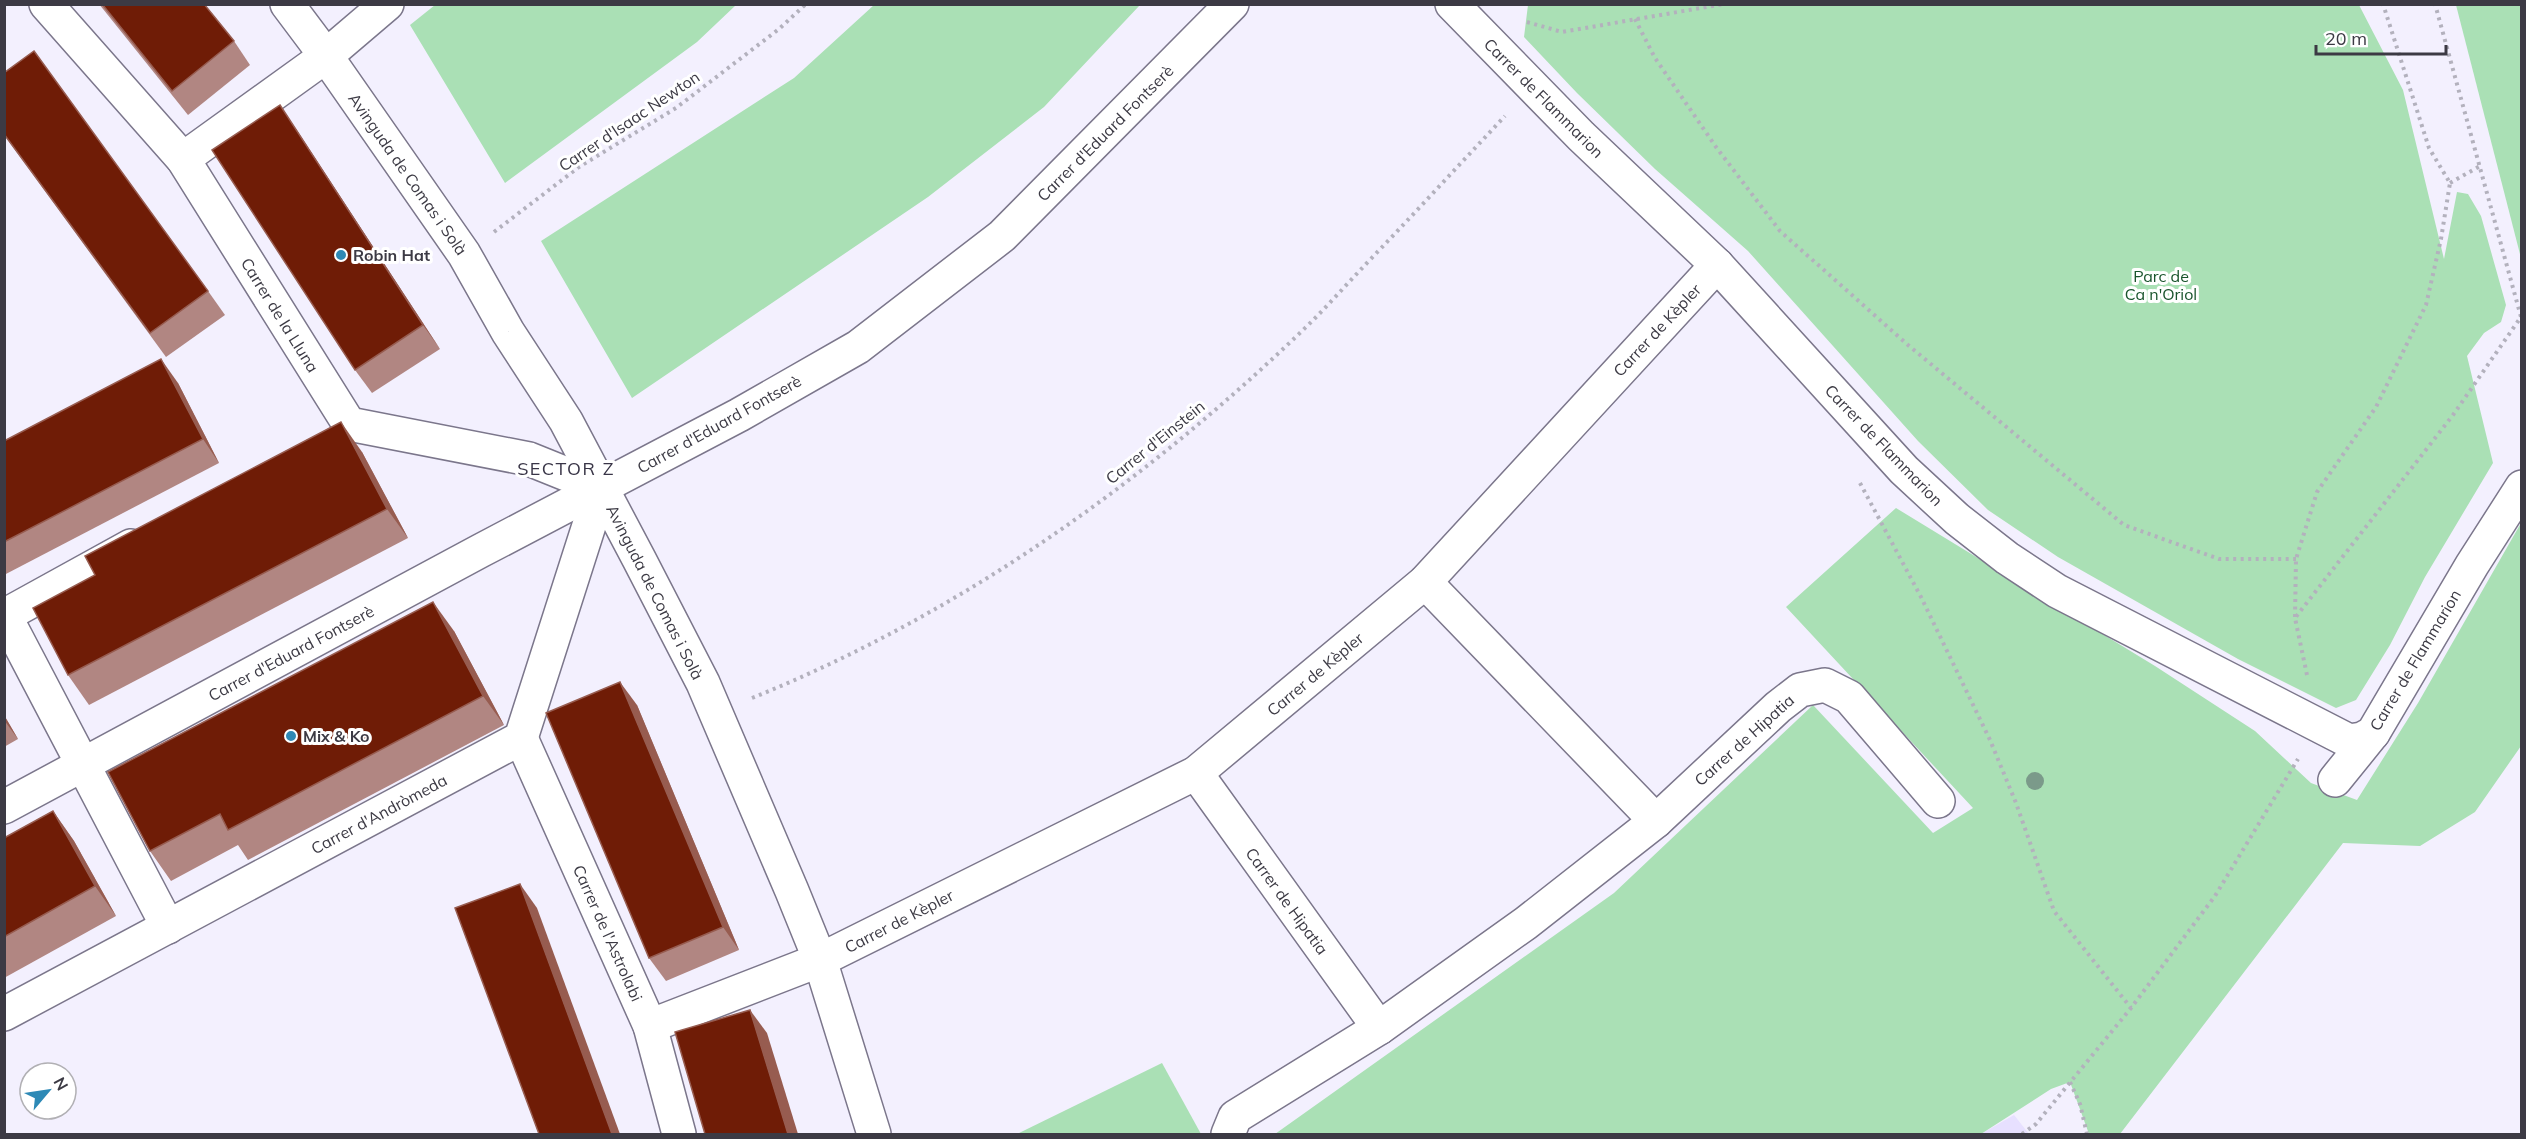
<svg xmlns="http://www.w3.org/2000/svg" width="2526" height="1139" font-family="Mulish,sans-serif">
	<rect width="100%" height="100%" fill="#f3f0fe"/>
	<path fill="#e7e0ff" d="M2014 1115 2029 1134H1981Z"/>
	<g fill="#aae0b5">
		<path d="M435 5V4L736 5 697 42 505 183 410 25Z"/>
		<path d="M874 5H1140L1044 107 928 197 632 398 541 241 794 78Z"/>
		<path d="M1528 5H2359L2403 90 2444 259 2457 192 2468 194 2481 216 2506 305 2501 322 2484 333 2467 356 2493 463 2425 577 2390 645 2356 700 2336 708 2238 659 2058 557 1988 510 1918 441 1748 251 1655 169 1577 93 1524 37Z"/>
		<path d="M2456 5H2521V258Z"/>
		<path d="M1896 508 2155 666 2255 731 2311 783 2357 800 2418 703 2521 523V746L2475 812 2420 846 2343 843 2120 1134H2089L2070 1082 2051 1089 1981 1134H1275L1614 893 1813 705 1933 833 1973 808 1786 607Z"/>
		<path d="M1162 1063 1201 1134H1017Z"/>
	</g>
	<g fill="none" stroke-linecap="round" stroke-linejoin="round">
		<defs>
			<g id="street">
				<path d="M287 4 326 56 464 254 508 332 566 421 639 559 703 683 792 891 820 960 874 1134"/>
				<path d="M1452 4 1581 136 1717 265 1904 470 1957 519 2007 558 2057 591 2349 741 2362 739 2373 733 2472 565 2522 487"/>
				<path d="M183 159 326 56 387 4"/>
				<path d="M1425 582 1656 821"/>
				<path d="M4 616 131 546"/>
				<path d="M5 616 168 927"/>
				<path d="M521 738 650 1026 679 1134"/>
				<path d="M1196 773 1379 1028"/>
				<path d="M2335 780 2373 733"/>
				<path d="M4 807 480 551 739 415 858 347 1002 236 1232 4"/>
				<path d="M4 1014 521 738 601 488 529 459 349 424 183 159 46 4"/>
				<path d="M650 1026 820 960 1196 773 1425 582 1717 265"/>
				<path d="M1228 1134 1235 1117 1379 1028 1526 923 1656 821 1778 707 1800 690 1825 685 1849 697 1938 801"/>
			</g>
		</defs>
		<use href="#street" stroke="#7b768b" stroke-width="36"/>
		<g stroke="#b3b1bd" stroke-width="4" stroke-dasharray="3 4.5" stroke-linecap="butt">
			<path d="M1635 19 1655 58 1716 147 1780 231 1908 345 2124 525 2219 559H2296"/>
			<path d="M1527 22 1562 32 1724 4"/>
			<path d="M2450 183 2480 166"/>
			<path d="M494 232 579 167 676 108 779 29 806 4"/>
			<path d="M1860 483 1921 597 1990 740 2016 803 2054 911 2131 1008"/>
			<path d="M2295 617 2296 559 2317 492 2376 407 2426 305 2441 239 2450 183 2429 148 2383 4"/>
			<path d="M2307 675 2295 618 2453 415 2521 317 2435 4"/>
			<path d="M752 698C958 615 1143 484 1303 330 1325 309 1345 286 1366 264 1413 215 1459 165 1505 116"/>
			<path d="M2070 1082 2080 1104 2087 1134"/>
			<path d="M2022 1134 2036 1124 2131 1008 2215 896 2298 759"/>
		</g>
		<use href="#street" stroke="#fff" stroke-width="33"/>
	</g>
	<circle fill="#7b9a8a" cx="2035" cy="781" r="9"/>
	<g fill="#b18682">
		<path d="M99 4H204L234 41 250 65 188 115Z"/>
		<path d="M4 73 208 291 225 315 166 357 4 135Z"/>
		<path d="M296 129 440 349 372 393 355 370Z"/>
		<path d="M178 383 219 463 4 575V441Z"/>
		<path d="M362 452 408 538 89 705 68 675Z"/>
		<path d="M454 631 504 725 248 860 238 845 171 881 150 851Z"/>
		<path d="M637 705 739 950 666 981 649 958Z"/>
		<path d="M4 715 18 739 4 747Z"/>
		<path d="M53 811 74 841 116 916 4 978V838Z"/>
	</g>
	<g fill="#975c50">
		<path d="M280 105 296 129 440 349 423 325Z"/>
		<path d="M161 359 178 383 219 463 203 439Z"/>
		<path d="M341 422 362 452 408 538 387 509Z"/>
		<path d="M433 602 454 631 504 725 483 696Z"/>
		<path d="M620 682 637 705 739 950 723 927Z"/>
		<path d="M4 715 18 739 4 720Z"/>
		<path d="M53 811 74 841 116 916 95 886Z"/>
		<path d="M520 884 537 908 620 1134H612Z"/>
		<path d="M750 1010 767 1033 798 1134H788Z"/>
	</g>
	<g fill="#6f1c06" stroke="#975c50" stroke-width="1.5">
		<path d="M102 4H204L234 41 172 91Z"/>
		<path d="M34 51 208 291 150 333 4 134V73Z"/>
		<path d="M280 105 423 325 355 370 212 150Z"/>
		<path d="M161 359 203 439 4 542V441Z"/>
		<path d="M341 422 387 509 68 675 33 608 95 575 85 556Z"/>
		<path d="M433 602 483 696 228 830 220 814 150 851 108 772Z"/>
		<path d="M620 682 723 927 649 958 546 713Z"/>
		<path d="M53 811 95 886 4 937V838Z"/>
		<path d="M520 884 612 1134H539L455 908Z"/>
		<path d="M750 1010 788 1134H705L675 1032Z"/>
	</g>
	<g fill="#2d89b6" stroke="#fff" stroke-width="2">
		<circle cx="341" cy="255" r="6"/>
		<circle cx="291" cy="736" r="6"/>
	</g>
	<g text-anchor="middle" dominant-baseline="central" stroke-width="6" stroke-linejoin="round" paint-order="stroke">
		<g font-size="16" fill="#3c3a44" stroke="#fff">
			<text transform="translate(1544 98) rotate(45)">Carrer de Flammarion</text>
			<text transform="translate(629 121) rotate(-34)">Carrer d'Isaac Newton</text>
			<text transform="translate(1105 133) rotate(-45)">Carrer d'Eduard Fontserè</text>
			<text transform="translate(408 174) rotate(55)">Avinguda de Comas i Solà</text>
			<text transform="translate(280 315) rotate(58)">Carrer de la Lluna</text>
			<text transform="translate(1657 330) rotate(-47)">Carrer de Kèpler</text>
			<text transform="translate(719 424) rotate(-29)">Carrer d'Eduard Fontserè</text>
			<text transform="translate(1155 442) rotate(-39)">Carrer d'Einstein</text>
			<text transform="translate(1884 445) rotate(46)">Carrer de Flammarion</text>
			<text transform="translate(655 592) rotate(63)">Avinguda de Comas i Solà</text>
			<text transform="translate(291 653) rotate(-28)">Carrer d'Eduard Fontserè</text>
			<text transform="translate(2415 660) rotate(-59)">Carrer de Flammarion</text>
			<text transform="translate(1315 674) rotate(-40)">Carrer de Kèpler</text>
			<text transform="translate(1744 740) rotate(-42)">Carrer de Hipatia</text>
			<text transform="translate(379 814) rotate(-28)">Carrer d'Andròmeda</text>
			<text transform="translate(1287 901) rotate(54)">Carrer de Hipatia</text>
			<text transform="translate(899 921) rotate(-27)">Carrer de Kèpler</text>
			<text transform="translate(608 933) rotate(66)">Carrer de l'Astrolabi</text>
		</g>
		<g font-size="16" font-weight="bold" fill="#3c3a44" stroke="#fff" text-anchor="start">
			<text x="353" y="255">Robin Hat</text>
			<text x="303" y="736">Mix &amp; Ko</text>
		</g>
		<g font-size="16" fill="#19542c" stroke="#fff">
			<text x="2161" y="276">Parc de<tspan x="2161" dy="18">Ca n'Oriol</tspan></text>
		</g>
		<g font-size="18" letter-spacing="1.5" fill="#393547" stroke="#fff">
			<text x="566" y="468">SECTOR Z</text>
		</g>
	</g>
	<rect width="2526" height="1139" fill="none" stroke="#3c3a44" stroke-width="12"/>
	<g transform="translate(48 1091) rotate(61)"><circle r="28" fill="#ffffff" stroke="#b1b0b4" stroke-width="1.5"/>
	<path d="M0-4.5L10 22L0 15L-10 22Z" fill="#2d89b6"/>
	<text y="-9" font-size="16" font-weight="bold" text-anchor="middle" fill="#3c3a44">N</text>
	</g>
	<path d="M2316 45v9h130v-9" fill="none" stroke="#3c3a44" stroke-width="3"/>
	<text x="2325" y="45" font-size="18" fill="#3c3a44" stroke="#ffffff" stroke-width="4.5" paint-order="stroke">20 m</text>
</svg>
